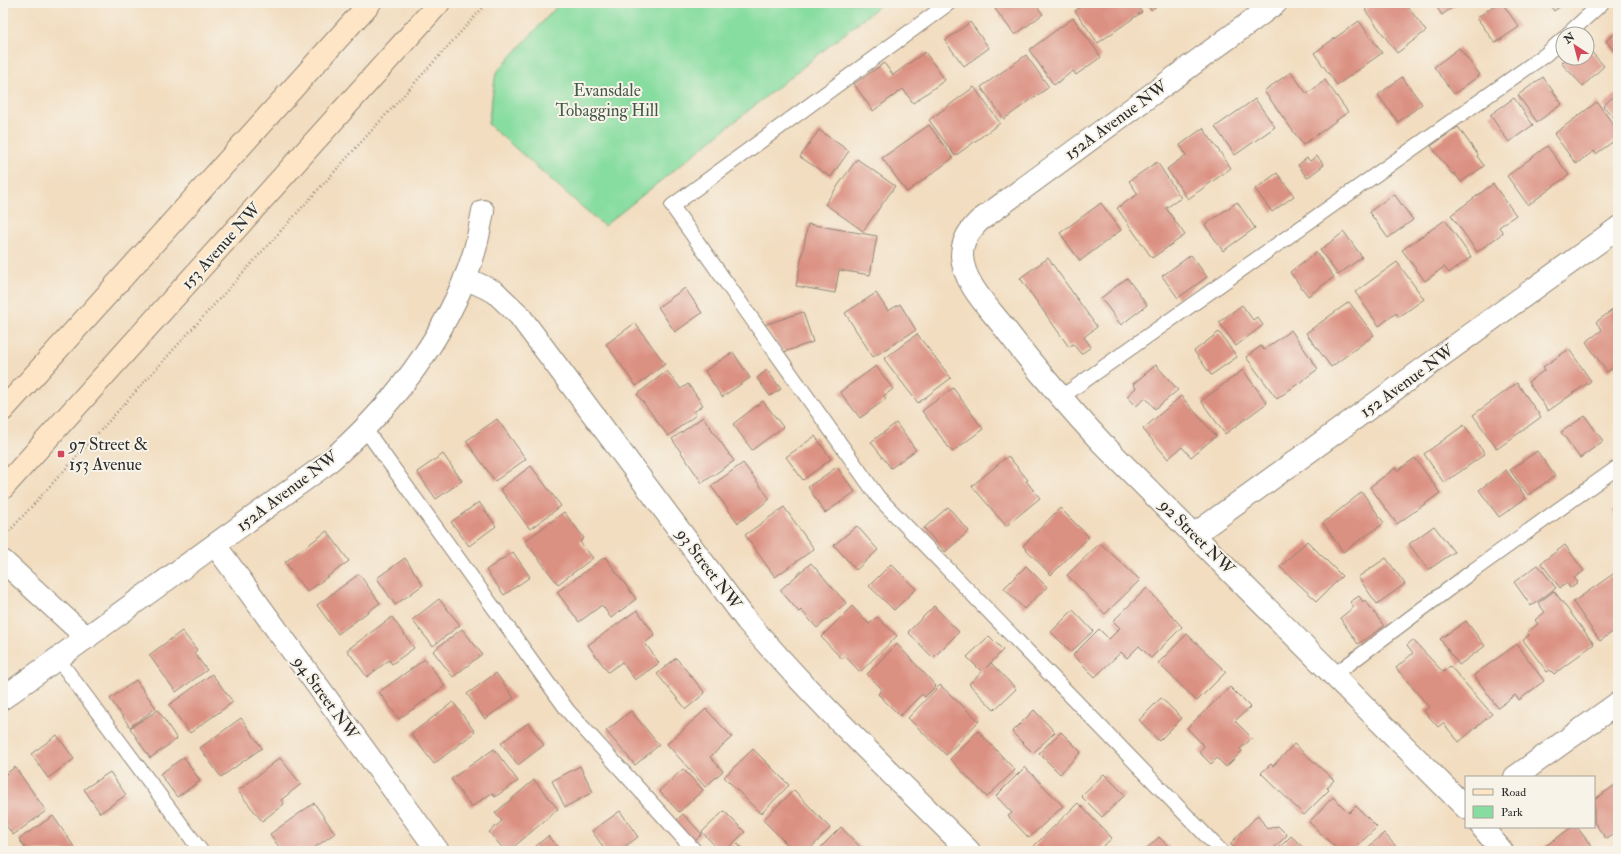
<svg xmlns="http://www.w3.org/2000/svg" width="1621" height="854" font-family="'IM FELL Double Pica',serif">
	<rect width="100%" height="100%" fill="#f7f3e8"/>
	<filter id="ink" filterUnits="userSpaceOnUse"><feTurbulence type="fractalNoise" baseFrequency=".025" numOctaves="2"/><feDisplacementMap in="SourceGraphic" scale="8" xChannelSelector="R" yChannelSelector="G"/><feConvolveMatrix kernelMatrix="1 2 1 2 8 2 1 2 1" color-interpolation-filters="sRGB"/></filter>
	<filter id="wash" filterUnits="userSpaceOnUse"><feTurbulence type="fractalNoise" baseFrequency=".012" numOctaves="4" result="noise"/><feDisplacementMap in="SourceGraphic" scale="16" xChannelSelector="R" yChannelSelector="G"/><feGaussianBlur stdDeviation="0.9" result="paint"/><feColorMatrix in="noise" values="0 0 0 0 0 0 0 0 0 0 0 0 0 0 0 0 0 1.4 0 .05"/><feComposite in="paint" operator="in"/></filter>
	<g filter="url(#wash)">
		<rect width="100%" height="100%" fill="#f2ddc0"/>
		<path fill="#87dda0" stroke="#598466" d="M560 3H883L604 226 488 124 496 73Z"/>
		<g id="blocks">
			<g fill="#db9182">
				<path d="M1003 3H1034L1043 14 1015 35 995 9Z"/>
				<path d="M1086 3H1135L1142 12 1098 43 1075 11Z"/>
				<path d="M1146 3H1161L1151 10Z"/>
				<path d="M1374 3H1405L1426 31 1397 53 1365 10Z"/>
				<path d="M1434 3H1458L1442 15Z"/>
				<path d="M1497 3H1502L1519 27 1495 43 1477 18Z"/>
				<path d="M1548 3H1565L1554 11Z"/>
				<path d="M1073 18 1101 57 1076 75 1073 71 1054 85 1029 50Z"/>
				<path d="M1359 21 1382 53 1337 85 1314 53Z"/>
				<path d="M970 22 989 48 964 66 945 41Z"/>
				<path d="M1617 32 1618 34V56L1606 41Z"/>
				<path d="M1587 47 1604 66 1583 86 1561 63 1566 58H1587Z"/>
				<path d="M1459 48 1480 75 1454 94 1434 67Z"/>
				<path d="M925 52 945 80 913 103 903 89 873 111 854 84 884 63 893 75Z"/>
				<path d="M1026 55 1049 87 1004 119 981 87Z"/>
				<path d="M1291 72 1307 94 1325 80 1348 112 1303 145 1264 91Z"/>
				<path d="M1402 77 1422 104 1398 122 1378 95Z"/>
				<path d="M1543 77 1562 104 1537 122 1518 95Z"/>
				<path d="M974 87 1000 123 955 156 929 120Z"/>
				<path d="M1618 92V122L1603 106Z"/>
				<path d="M1514 98 1533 125 1509 142 1490 115Z"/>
				<path d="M1255 99 1275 127 1235 155 1215 127Z"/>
				<path d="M1597 102 1618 131V138L1596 154 1594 151 1576 164 1554 134Z"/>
				<path d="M929 125 953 158 907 192 882 158Z"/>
				<path d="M1458 127 1478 155 1477 156 1484 166 1461 182 1454 173 1452 174 1431 146Z"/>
				<path d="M1203 128 1231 168 1188 199 1167 169 1186 155 1180 145Z"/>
				<path d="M819 130 849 151 831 177 800 157Z"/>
				<path d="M1547 146 1569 175 1528 205 1507 176Z"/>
				<path d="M1317 156 1324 165 1307 178 1298 165 1307 158 1310 161Z"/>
				<path d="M857 159 895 186 863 231 825 204Z"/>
				<path d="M1157 162 1181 198 1166 208 1185 235 1152 258 1117 208 1138 194 1129 181Z"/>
				<path d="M1277 173 1294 196 1272 212 1255 189Z"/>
				<path d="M1493 184 1516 215 1499 227 1503 233 1477 252 1451 215Z"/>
				<path d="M1394 194 1413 220 1388 238 1369 212Z"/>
				<path d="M1237 202 1255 228 1223 251 1205 225Z"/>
				<path d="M1101 203 1121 230 1080 261 1060 233Z"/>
				<path d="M1445 220 1471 257 1449 273 1444 267 1425 281 1402 250Z"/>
				<path d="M808 224 877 236 870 275 839 270 835 293 796 286Z"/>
				<path d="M1344 232 1362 257 1338 275 1320 250Z"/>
				<path d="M1316 252 1334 277 1308 296 1290 272Z"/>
				<path d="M1191 255 1207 277 1178 298 1162 276Z"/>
				<path d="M1048 258 1097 327 1084 337 1091 347 1081 354 1073 344 1069 347 1020 278Z"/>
				<path d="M1397 262 1424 299 1399 317 1396 313 1379 326 1355 292Z"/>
				<path d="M1127 278 1147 305 1121 325 1101 298Z"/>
				<path d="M685 288 702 313 675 332 658 307Z"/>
				<path d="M876 293 888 311 900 304 916 330 873 357 845 313Z"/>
				<path d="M1349 302 1374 335 1331 367 1306 333Z"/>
				<path d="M1242 305 1253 320 1257 317 1263 325 1236 346 1219 322Z"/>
				<path d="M1618 306V364L1607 372 1586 342 1602 330 1596 322Z"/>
				<path d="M803 312 813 342 784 352 764 325Z"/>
				<path d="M635 323 665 364 636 386 606 344Z"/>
				<path d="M1291 330 1318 369 1277 399 1246 357 1261 346 1264 350Z"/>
				<path d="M1219 332 1237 357 1211 375 1194 351Z"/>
				<path d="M917 334 951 378 918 403 884 359Z"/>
				<path d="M1569 349 1591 381 1548 411 1528 382 1545 370 1543 367Z"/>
				<path d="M733 352 750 378 722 397 705 371Z"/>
				<path d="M1156 365 1178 390 1155 409 1146 398 1136 406 1127 396 1136 388 1133 384Z"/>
				<path d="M876 366 893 389 884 396 886 399 860 418 840 392Z"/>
				<path d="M767 370 781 389 770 396 757 378Z"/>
				<path d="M1243 370 1267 403 1225 434 1201 401Z"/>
				<path d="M667 371 681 389 688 384 703 405 694 412 696 415 668 436 637 394Z"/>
				<path d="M1517 383 1541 417 1497 449 1473 415Z"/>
				<path d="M953 388 983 429 952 452 922 411Z"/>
				<path d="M1181 396 1216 436 1191 457 1182 447 1168 459 1143 429Z"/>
				<path d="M763 401 783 427 752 450 733 424Z"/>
				<path d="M1585 416 1603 441 1580 458 1561 432Z"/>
				<path d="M703 417 734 461 702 483 672 439Z"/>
				<path d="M497 419 526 459 495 481 466 441Z"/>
				<path d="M896 423 916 450 891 468 871 442Z"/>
				<path d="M1464 425 1485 454 1444 483 1424 454Z"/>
				<path d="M815 436 831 459 803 480 786 457Z"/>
				<path d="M1537 451 1555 476 1528 495 1510 470Z"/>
				<path d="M443 454 462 481 436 499 417 472Z"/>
				<path d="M1008 456 1028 480 1026 481 1040 498 1006 526 972 486Z"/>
				<path d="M1415 458 1440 493 1397 524 1370 487 1395 468 1397 471Z"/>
				<path d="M743 463 770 499 738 523 711 486Z"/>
				<path d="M531 466 561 506 530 529 500 489Z"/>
				<path d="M837 467 855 492 825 513 808 487Z"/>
				<path d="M1506 470 1526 498 1499 517 1479 490Z"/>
				<path d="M1362 492 1384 523 1343 552 1323 523Z"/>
				<path d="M479 502 496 526 469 546 451 522Z"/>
				<path d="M1618 506V519L1612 511Z"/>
				<path d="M784 507 814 549 775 577 745 535Z"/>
				<path d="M948 507 969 531 945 552 924 528Z"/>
				<path d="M1060 508 1089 537 1051 575 1023 546Z"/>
				<path d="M564 512 584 538 580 542 593 558 558 584 525 541Z"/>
				<path d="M857 526 878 550 856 570 834 545Z"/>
				<path d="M1434 526 1454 552 1428 570 1409 544Z"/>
				<path d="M327 531 349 561 307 592 285 562Z"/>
				<path d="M1307 541 1342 576 1317 601 1280 567Z"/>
				<path d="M1100 543 1140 580 1105 614 1067 575Z"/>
				<path d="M1565 545 1584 571 1574 578 1578 582 1570 588 1567 583 1560 588 1541 563Z"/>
				<path d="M513 552 530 577 504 595 486 570Z"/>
				<path d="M605 557 636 599 611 618 602 605 579 622 557 592Z"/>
				<path d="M405 558 423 585 395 605 377 578Z"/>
				<path d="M1386 558 1405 584 1377 604 1358 577Z"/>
				<path d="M811 563 846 603 817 628 801 610 799 612 780 590Z"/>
				<path d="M891 564 916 589 894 610 869 586Z"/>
				<path d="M1538 565 1556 588 1531 606 1514 582Z"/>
				<path d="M1026 566 1047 587 1024 609 1004 588Z"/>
				<path d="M1616 572 1618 575V628L1600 641 1573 602Z"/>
				<path d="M359 574 380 603 338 634 317 605Z"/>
				<path d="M1147 588 1182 627 1151 658 1139 646 1127 658 1121 652 1095 677 1073 655 1099 629 1109 639 1120 628 1113 621Z"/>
				<path d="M1554 591 1594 644 1554 674 1550 670 1547 672 1523 640 1529 635 1527 632 1538 624 1535 620 1545 612 1538 603Z"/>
				<path d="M1359 596 1363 602 1365 600 1384 626 1358 644 1340 618 1354 607 1350 602Z"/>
				<path d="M439 599 460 625 433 646 412 620Z"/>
				<path d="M852 606 869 624 877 617 897 636 860 672 845 656 842 659 821 637Z"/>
				<path d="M934 606 959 632 933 658 908 632Z"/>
				<path d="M637 610 655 635 645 643 659 663 635 680 622 662 608 672 588 645Z"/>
				<path d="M1073 610 1093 631 1071 652 1051 632Z"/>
				<path d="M392 617 414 648 392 664 389 660 367 677 347 650Z"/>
				<path d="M1466 621 1485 646 1459 665 1440 639Z"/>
				<path d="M462 629 482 654 453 677 433 651Z"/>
				<path d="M182 631 197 650 194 653 207 670 176 692 149 655Z"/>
				<path d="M1187 634 1226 672 1197 701 1158 663Z"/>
				<path d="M989 636 1003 650 986 668 991 663 1016 689 994 710 969 684 982 672 967 657Z"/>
				<path d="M1413 640 1443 672 1450 666 1492 714 1459 742 1443 723 1438 727 1424 711 1429 707 1396 668 1413 653 1407 645Z"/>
				<path d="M897 644 936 686 925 697 922 694 900 716 878 694 882 689 867 674Z"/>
				<path d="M1517 644 1544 681 1519 700 1515 695 1498 708 1474 675Z"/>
				<path d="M676 658 705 693 686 709 657 674Z"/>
				<path d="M425 659 445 686 399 719 379 692Z"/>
				<path d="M496 673 514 698 485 719 467 694Z"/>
				<path d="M212 674 233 702 190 733 169 705Z"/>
				<path d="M136 680 156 708 130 727 110 699Z"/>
				<path d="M940 685 979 721 946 755 908 718Z"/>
				<path d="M1230 687 1250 707 1235 721 1252 738 1240 749 1242 751 1226 767 1217 758 1211 764 1199 752 1204 746 1187 728Z"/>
				<path d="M1161 698 1182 718 1159 741 1139 720Z"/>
				<path d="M453 702 475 732 434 764 411 734Z"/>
				<path d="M706 709 732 737 710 757 723 771 705 787 667 744Z"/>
				<path d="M158 710 177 739 150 758 130 728Z"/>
				<path d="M1034 710 1055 732 1033 753 1012 732Z"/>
				<path d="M631 711 659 745 635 765 606 731Z"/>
				<path d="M241 718 262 748 221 777 200 748Z"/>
				<path d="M528 723 544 745 518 765 501 743Z"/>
				<path d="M978 731 1015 770 987 797 950 759Z"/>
				<path d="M1061 732 1081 752 1060 774 1039 753Z"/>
				<path d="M57 735 74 759 48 778 31 754Z"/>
				<path d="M1294 744 1334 780 1327 788 1329 790 1304 815 1261 773 1271 764 1273 766Z"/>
				<path d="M494 749 518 781 495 797 492 793 471 807 451 779Z"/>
				<path d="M753 749 789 785 761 814 724 777Z"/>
				<path d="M184 757 200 781 177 797 160 774Z"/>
				<path d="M280 758 301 784 281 800 284 804 262 821 238 791Z"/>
				<path d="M580 766 593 792 565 807 552 781Z"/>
				<path d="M15 767 46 811 13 835 3 821V776Z"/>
				<path d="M1025 767 1063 806 1029 838 1008 816 1012 813 996 796Z"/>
				<path d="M683 769 703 790 679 812 659 791Z"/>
				<path d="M110 772 126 795 100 813 84 789Z"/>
				<path d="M1104 774 1125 795 1102 817 1081 796Z"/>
				<path d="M534 780 558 809 509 851H505L489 832 502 821 495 813Z"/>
				<path d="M1618 783V831L1606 839 1594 822V800Z"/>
				<path d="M794 790 830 828 808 851H794L763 820Z"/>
				<path d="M1333 797 1349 813 1356 806 1377 827 1352 851H1334L1337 849 1309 822Z"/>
				<path d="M314 803 335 833 310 851H282L270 834Z"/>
				<path d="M1078 803 1112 838 1098 851H1038L1034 846Z"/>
				<path d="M620 811 638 837 619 851H606L592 831Z"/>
				<path d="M724 811 745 832 725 851H720L702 832Z"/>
				<path d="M683 814 702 834 692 844 673 824Z"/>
				<path d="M1258 815 1267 829 1278 826 1287 835 1271 851H1238L1230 844Z"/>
				<path d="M53 816 77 851H27L19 839Z"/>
				<path d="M841 827 864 851H817Z"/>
				<path d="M1572 827H1577L1595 851H1547L1544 847Z"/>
				<path d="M1384 833 1400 851H1364Z"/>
				<path d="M548 836 560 851H530Z"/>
				<path d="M1291 836 1307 851H1276Z"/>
				<path d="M1159 837 1173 851H1144Z"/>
				<path d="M738 844 745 851H731Z"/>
			</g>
		</g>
	</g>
	<g filter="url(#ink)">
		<use href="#blocks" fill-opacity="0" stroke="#8e8476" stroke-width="1"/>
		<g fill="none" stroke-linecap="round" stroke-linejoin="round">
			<defs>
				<g id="lane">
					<path d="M949 3 672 206 878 497 1221 851"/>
					<path d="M1568 34 1602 3"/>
					<path d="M1060 398 1545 55 1563 39"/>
					<path d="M365 429 568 711 695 851"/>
					<path d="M58 659 201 851"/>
					<path d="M1334 675 1474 570 1618 467"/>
				</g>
				<g id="street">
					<path d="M1276 3 979 221C969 231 962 241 962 256 963 282 988 307 1003 326 1034 367 1067 405 1102 443L1466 808"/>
					<path d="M465 278 495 292 519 315 747 621C816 702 894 776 969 851"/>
					<path d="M1195 534 1618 228"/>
					<path d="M215 545 438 851"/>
					<path d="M3 561 87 638"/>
					<path d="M3 698 325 465C389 411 447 337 473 256 478 241 480 226 483 211"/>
					<path d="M1515 777 1618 703"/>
					<path d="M1482 827 1502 851"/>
				</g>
				<g id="secondary">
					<path d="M3 410 370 3"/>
					<path d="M3 488 439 3"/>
				</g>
			</defs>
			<use href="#lane" stroke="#8e8476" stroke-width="16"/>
			<use href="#street" stroke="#8e8476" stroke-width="24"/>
			<use href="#secondary" stroke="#8e8476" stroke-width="24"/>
			<path stroke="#8e8476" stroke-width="2.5" stroke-dasharray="1 3" stroke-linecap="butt" d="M4 537 487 3"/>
			<use href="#lane" stroke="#fff" stroke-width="14"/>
			<use href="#street" stroke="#fff" stroke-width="22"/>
			<use href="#secondary" stroke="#fee5c5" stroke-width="22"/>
		</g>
	</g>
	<rect fill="#d1495b" stroke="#f7f3e8" stroke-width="1.5" x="57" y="450" width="8" height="8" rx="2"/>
	<g text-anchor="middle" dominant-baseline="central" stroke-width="4" stroke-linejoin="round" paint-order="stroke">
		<g font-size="17" fill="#425848" stroke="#f7f3e8">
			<text x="607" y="90">Evansdale<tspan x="607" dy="20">Tobagging Hill</tspan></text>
		</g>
		<g font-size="17" fill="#2b2b2b" stroke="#f7f3e8">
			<text transform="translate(1116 120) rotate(-36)">152A Avenue NW</text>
			<text transform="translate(221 246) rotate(-48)">153 Avenue NW</text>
			<text transform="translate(1407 381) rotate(-36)">152 Avenue NW</text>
			<text transform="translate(287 491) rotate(-37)">152A Avenue NW</text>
			<text transform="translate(1197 537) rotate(45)">92 Street NW</text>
			<text transform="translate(709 569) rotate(53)">93 Street NW</text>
			<text transform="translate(326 698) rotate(54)">94 Street NW</text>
		</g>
		<g font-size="17" fill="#2b2b2b" stroke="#f7f3e8" text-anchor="start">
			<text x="69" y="444">97 Street &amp;<tspan x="69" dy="20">153 Avenue</tspan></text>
		</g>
	</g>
	<rect width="1621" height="854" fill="none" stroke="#f7f3e8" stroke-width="16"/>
	<rect x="1465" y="776" width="130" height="52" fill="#f7f3e8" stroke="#a5a39c"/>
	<rect x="1473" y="789" width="20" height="6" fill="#fee5c5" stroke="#a5a39c"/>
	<text x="1501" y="796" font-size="12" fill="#2b2b2b">Road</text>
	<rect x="1473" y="806" width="20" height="12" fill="#87dda0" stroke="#a5a39c"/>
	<text x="1501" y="816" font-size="12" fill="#2b2b2b">Park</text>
	<g transform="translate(1575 46) rotate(324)"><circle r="19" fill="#f7f3e8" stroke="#a5a39c"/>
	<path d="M0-3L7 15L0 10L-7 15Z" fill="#d1495b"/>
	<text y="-6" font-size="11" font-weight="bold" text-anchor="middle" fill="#2b2b2b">N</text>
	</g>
</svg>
